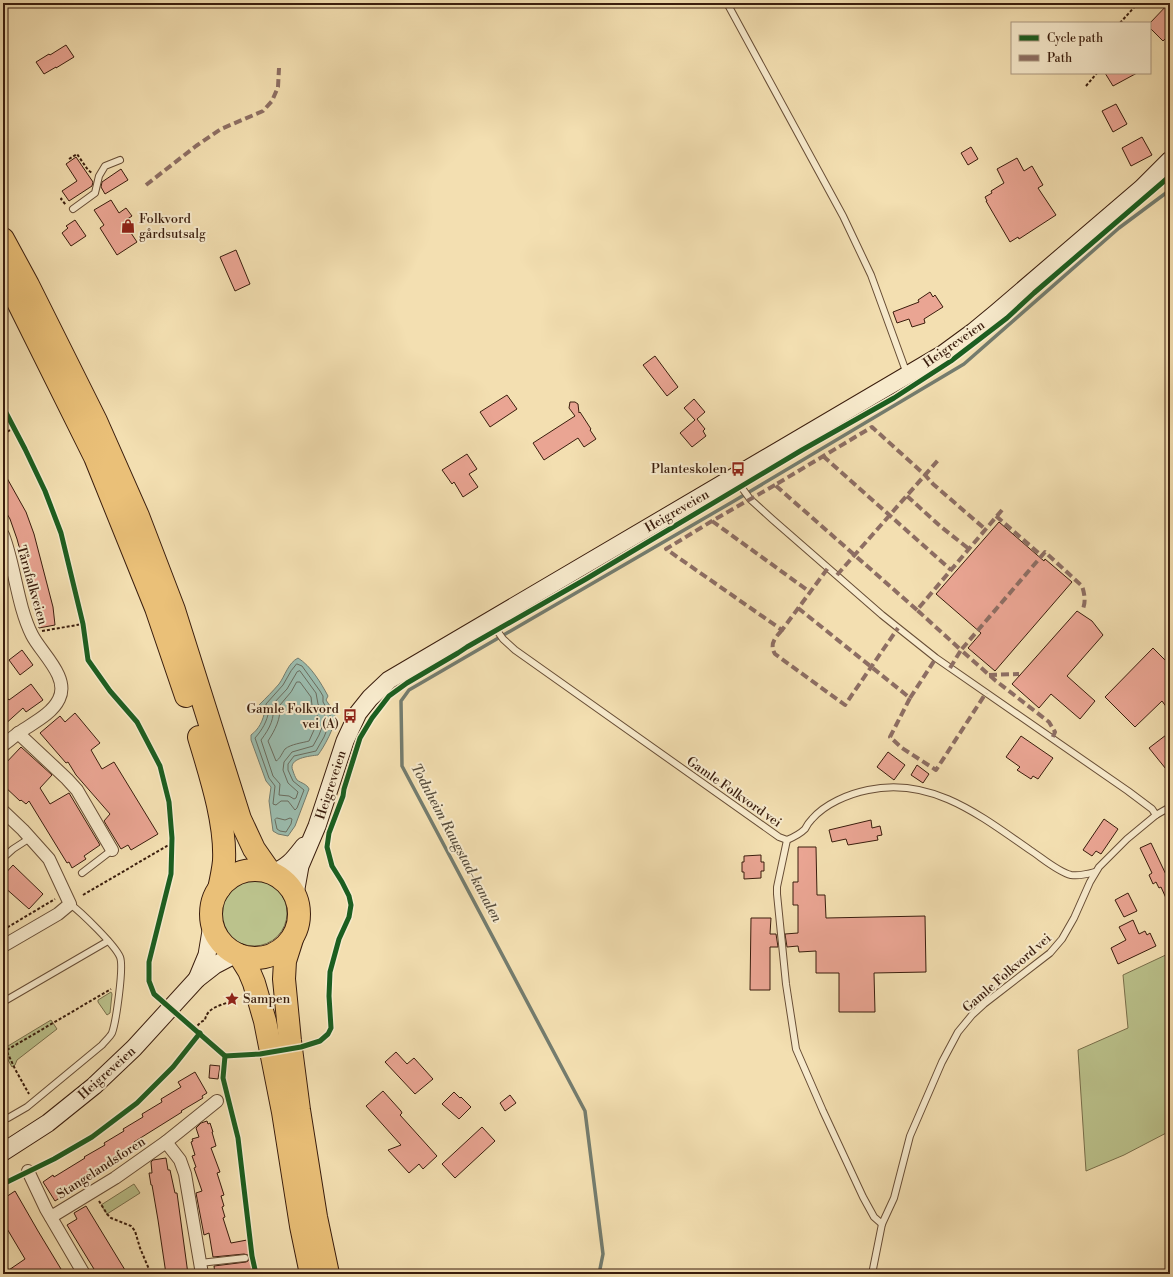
<svg xmlns="http://www.w3.org/2000/svg" width="1173" height="1277" font-family="'Libre Bodoni',serif">
	<rect width="100%" height="100%" fill="#f3dfb1"/>
	<filter id="stains"><feTurbulence type="fractalNoise" baseFrequency=".005" numOctaves="4"/><feColorMatrix values="0 0 0 0 .2 0 0 0 0 .09 0 0 0 0 .02 0 0 0 .5 -.17"/></filter>
	<radialGradient id="worn" r=".72"><stop offset=".6" stop-color="#630" stop-opacity="0"/><stop offset="1" stop-color="#630" stop-opacity=".3"/></radialGradient>
	<g fill="#bbc28c" stroke="#7a704c">
		<circle cx="254" cy="913" r="33"/>
		<path d="M1170 953V1131L1124 1155 1086 1171 1078 1050 1128 1028 1123 975Z"/>
		<path d="M111 992 112 994 110 1013 107 1015 98 1002V1000Z"/>
		<path d="M51 1020 57 1029 17 1060 15 1065 12 1067 3 1051V1049Z"/>
		<path d="M134 1184 140 1193 107 1214 101 1205Z"/>
	</g>
	<path fill="#9bbcae" stroke="#747c6e" d="M298 658C311 666 321 683 328 696L326 700C329 705 335 711 335 717 335 727 324 747 318 755 310 756 287 758 293 771 294 774 295 777 297 780 301 783 307 784 309 789L295 826 288 836 278 834 273 831 269 801 271 787 266 781 251 740V735C259 729 263 721 265 710L259 705C266 698 273 691 279 684 285 676 288 663 298 658Z"/>
	<g fill="none" stroke-linecap="round" stroke-linejoin="round">
		<g stroke="#6a6c5e" stroke-width="1">
			<path d="M297 664 302 666 320 691 323 696V702L330 714V722L324 737 316 751 294 756 288 764V770L293 781 304 790 297 808 295 810 288 801H281L276 805 273 804 275 786 269 778 255 738C262 730 267 722 269 710L266 705V704L283 685 291 671Z"/>
			<path d="M300 671 316 693 318 704 326 717 319 735 313 746 292 752 284 762 283 770 288 783 298 792 296 798 294 799 289 796 279 795 280 784 273 776 261 740C270 728 275 718 273 704L287 689 297 672Z"/>
			<path d="M297 682H300L311 697 312 705 319 719 309 741C302 743 291 744 285 749 282 753 280 759 276 761L268 741C275 730 281 719 280 705L291 692Z"/>
			<path d="M277 818 285 820 290 818 292 819 291 824 286 832 280 831 277 829 275 820Z"/>
		</g>
		<path stroke="#747c6e" stroke-width="3.5" d="M599 1274 603 1254 585 1111 402 766 401 701 409 690 734 501 964 364 1119 228 1170 190"/>
	</g>
	<g fill="#eaa593" stroke="#3a1d0d">
		<path d="M1169 3 1170 34 1163 41 1150 28V23Z"/>
		<path d="M66 45 74 57 56 68V67L44 74 36 62 49 54 50 55Z"/>
		<path d="M1105 73H1137L1113 86Z"/>
		<path d="M1116 104 1127 124 1113 132 1102 111Z"/>
		<path d="M1142 137 1152 155 1131 166 1122 148Z"/>
		<path d="M971 147 978 159 968 165 961 153Z"/>
		<path d="M76 157 93 182 92 186 69 201 62 191 77 181 66 164Z"/>
		<path d="M1017 158 1024 171 1032 166 1043 185 1038 188 1056 215 1019 239 1018 237 1010 242 986 201H987L985 197 992 193 991 191 1004 183 997 169Z"/>
		<path d="M121 169 128 180 105 194 101 187 102 182Z"/>
		<path d="M111 200 119 213 126 208 132 216 126 220 131 229 129 230 137 242 117 255 100 228 104 225 94 210Z"/>
		<path d="M75 220 86 236 71 246 62 233 68 228 66 226Z"/>
		<path d="M236 250 250 284 235 291 220 257Z"/>
		<path d="M930 292 933 297 935 295 943 307 924 319 925 323 912 327 909 319 897 323 893 312 919 302 918 300Z"/>
		<path d="M655 356 678 387 667 396 643 365Z"/>
		<path d="M507 395 517 409 490 427 480 412Z"/>
		<path d="M694 399 705 412 697 419 705 429 703 431 706 436 692 447 680 433 695 420 684 408Z"/>
		<path d="M570 402H575L578 404 579 413 580 412 591 429 590 430 596 439 584 447 578 438 544 460 533 443 575 416 569 408Z"/>
		<path d="M467 454 477 469 469 474 478 487 463 497 454 482 452 484 442 470Z"/>
		<path d="M3 471 26 512 34 534 53 607 55 625 39 628 31 590 17 539 10 519 3 507Z"/>
		<path d="M999 522 1044 561 1045 559 1072 582 995 671 968 648 981 633 936 594Z"/>
		<path d="M1077 611 1092 621 1103 635 1067 676 1095 701 1080 719 1051 694 1039 708 1012 684Z"/>
		<path d="M1153 648 1170 665V712L1162 701 1135 727 1105 697Z"/>
		<path d="M22 650 33 665 20 675 9 660Z"/>
		<path d="M31 684 43 700 26 712 23 708 3 726V693L9 700Z"/>
		<path d="M75 713 100 743 91 750 102 769 114 762 158 834 131 850 128 845 121 849 104 821 110 814 76 775 68 762 66 763 40 733 60 716 65 722Z"/>
		<path d="M1170 732V774L1149 748Z"/>
		<path d="M1021 736 1053 758 1038 779 1033 776 1031 779 1017 770 1020 767 1006 757Z"/>
		<path d="M21 747 52 775 40 788 50 804 69 793 100 845 84 856 86 859 72 868 69 862 67 863 29 801 26 804 21 800 20 801 3 785V766Z"/>
		<path d="M888 752 905 765 894 780 877 767Z"/>
		<path d="M917 765 929 774 923 783 911 775Z"/>
		<path d="M1104 819 1118 829 1101 854 1096 851 1092 856 1083 850Z"/>
		<path d="M871 820 872 828 880 826 882 835 877 836 878 840 848 845 846 839 832 842 829 830Z"/>
		<path d="M1151 843 1170 883V907L1161 887 1159 888 1156 882 1153 884 1149 875 1152 873 1140 848Z"/>
		<path d="M798 847H816L817 895H825L826 918 925 916 926 972 874 973 875 1012H839V973H816V951L799 952 798 946 787 947 785 934 798 933V905H793V882H798Z"/>
		<path d="M761 855V862H764V871H761V878L744 879V872H742V862H744V856Z"/>
		<path d="M13 865 43 894 29 909 3 886V876Z"/>
		<path d="M1128 893 1137 911 1124 917 1115 900Z"/>
		<path d="M751 918H771L770 934H776L778 947H770V990H750Z"/>
		<path d="M1133 920 1139 934 1145 931 1147 935 1150 933 1156 946 1118 964 1111 948 1126 940 1119 927Z"/>
		<path d="M396 1052 407 1064 414 1058 433 1079 415 1094 385 1062Z"/>
		<path d="M210 1065 220 1066 218 1079 209 1078Z"/>
		<path d="M195 1072 207 1093 202 1096 203 1098 181 1111 182 1112 134 1142 135 1148 104 1167 113 1166 85 1182 86 1184 76 1190 75 1188 55 1201 43 1182 53 1175 54 1177 85 1158 84 1157 105 1145 104 1143 124 1131 123 1129 143 1117 142 1114 162 1102 161 1099 181 1087 178 1082Z"/>
		<path d="M383 1091 401 1111 402 1113 400 1115 437 1156 423 1169 419 1164 409 1173 388 1150 401 1145 366 1106Z"/>
		<path d="M454 1092 460 1098 461 1097 471 1107 459 1119 442 1104Z"/>
		<path d="M510 1095 516 1103 505 1111 500 1103Z"/>
		<path d="M207 1121 208 1124 210 1123 213 1132H212L216 1146 211 1148 220 1172 217 1173 224 1195 221 1196 224 1206 222 1207 225 1217 223 1218 231 1243 247 1240 252 1272 238 1274H215L214 1266 246 1262 248 1261 249 1258 248 1255 244 1254 213 1257 209 1233 204 1235 196 1193 202 1191 194 1168 196 1167 192 1156 195 1155 191 1142 193 1141 192 1139 199 1137 196 1128 201 1123Z"/>
		<path d="M482 1127 495 1141 455 1178 442 1164Z"/>
		<path d="M166 1158 168 1170H170L175 1193H177L188 1274H166L158 1220 152 1185H151L149 1173H152L151 1162 153 1160Z"/>
		<path d="M15 1191 38 1231 64 1274H3L25 1259 3 1222V1199Z"/>
		<path d="M86 1206 125 1270 119 1274H97L67 1225 77 1219 74 1213Z"/>
	</g>
	<g fill="none" stroke-linecap="round" stroke-linejoin="round">
		<defs>
			<g id="lane">
				<path d="M727 3 843 216 871 275 907 374"/>
				<path d="M73 209 95 193 99 176 105 166 120 160"/>
				<path d="M734 477 750 499 772 519 882 615 936 658 1128 791 1152 809 1156 815"/>
				<path d="M491 622 503 639 515 650 779 837 787 840C794 837 800 834 805 829 807 825 809 822 812 819 825 804 848 794 868 790 931 776 981 816 1030 850 1041 857 1058 872 1071 875 1079 876 1088 874 1095 872"/>
				<path d="M787 840 777 887V894L786 984 796 1049 823 1111 863 1197 874 1217 882 1224"/>
				<path d="M3 858 13 849 30 838"/>
				<path d="M82 873 112 850"/>
				<path d="M3 1002 108 941"/>
				<path d="M3 1119 8 1118 27 1107 102 1045C105 1041 110 1037 112 1033 116 1022 124 967 120 957 115 945 81 912 70 904"/>
				<path d="M200 1263 245 1258"/>
				<path d="M872 1274 882 1224 894 1198 910 1136 942 1062 958 1032 972 1015 984 1004 1050 953 1062 939 1074 918 1090 882 1099 867 1127 839 1156 815 1170 807"/>
			</g>
			<g id="street">
				<path d="M3 535C15 566 17 605 32 635 41 653 70 677 59 699 52 714 33 723 20 732 14 736 9 741 3 745"/>
				<path d="M18 733 67 779 77 790 112 850"/>
				<path d="M3 811 23 830 49 859 70 904 58 914 3 946"/>
				<path d="M166 1142 180 1160 185 1174 202 1274"/>
				<path d="M28 1171 46 1209 84 1274"/>
				<path d="M51 1217 115 1178 166 1142 217 1101"/>
			</g>
			<g id="secondary">
				<path d="M273 873C289 866 293 860 304 846"/>
				<path d="M295 894 300 866 317 826 345 741 358 713 370 698 389 680 943 354 973 332 996 313 1142 188 1170 160"/>
				<path d="M197 979 207 955 212 925"/>
				<path d="M3 1152 48 1123 94 1086 134 1048 197 979 215 965 236 954"/>
			</g>
			<g id="highway">
				<path d="M3 239 28 285 96 421 138 516 174 610 240 819 254 849 270 872"/>
				<path d="M3 272 95 457 156 608 186 696"/>
				<path d="M199 737C210 774 226 822 224 861 223 871 221 880 219 889"/>
				<circle cx="255" cy="914" r="44"/>
				<path d="M292 939 285 961 284 979 290 1041 299 1110 316 1217 328 1274"/>
				<path d="M239 955 249 971 254 983 265 1021 283 1112 301 1226 311 1274"/>
			</g>
		</defs>
		<use href="#lane" stroke="#684e36" stroke-width="8"/>
		<use href="#street" stroke="#684e36" stroke-width="14"/>
		<use href="#secondary" stroke="#3a1d0d" stroke-width="19"/>
		<use href="#highway" stroke="#3a1d0d" stroke-width="24"/>
		<g stroke="#3a1d0d" stroke-width="2" stroke-dasharray="3 2" stroke-linecap="butt">
			<path d="M1120 23 1137 4"/>
			<path d="M1086 86 1097 73"/>
			<path d="M69 159 77 154 88 170 92 173"/>
			<path d="M62 198 61 199 66 205"/>
			<path d="M3 434 14 428"/>
			<path d="M42 631 83 624"/>
			<path d="M83 895 172 843"/>
			<path d="M3 930 55 899"/>
			<path d="M194 1029 201 1022 205 1020C207 1008 219 1006 229 1002"/>
			<path d="M3 1043 15 1069 29 1094"/>
			<path d="M7 1050 111 989"/>
			<path d="M99 1201 107 1214 111 1218 131 1226 135 1231 140 1248 151 1274"/>
		</g>
		<use href="#lane" stroke="#f7eacc" stroke-width="6"/>
		<use href="#street" stroke="#f7eacc" stroke-width="12"/>
		<use href="#secondary" stroke="#f7eacc" stroke-width="17"/>
		<use href="#highway" stroke="#eac078" stroke-width="22"/>
		<g stroke="#8d6e63" stroke-width="4" stroke-dasharray="8 4" stroke-linecap="butt">
			<path d="M146 185 196 146 221 129 263 111 272 101 278 87 279 68"/>
			<path d="M823 456 951 570"/>
			<path d="M775 485 712 521 666 549 782 630 828 568"/>
			<path d="M907 496 940 526 969 549"/>
			<path d="M1002 510 917 610 961 650 1045 552 1082 586C1085 595 1086 603 1082 611"/>
			<path d="M996 516 1042 556"/>
			<path d="M712 521 810 592"/>
			<path d="M837 575 940 458"/>
			<path d="M798 608 910 698 890 737 902 748 936 770 986 693"/>
			<path d="M917 610 775 485 872 427 925 475 933 484 985 529"/>
			<path d="M782 630C775 638 769 644 775 654L845 705 898 628"/>
			<path d="M950 668 961 650 996 681 1049 722 1055 732 1052 739"/>
			<path d="M989 675 1019 674"/>
			<path d="M910 698 936 658"/>
		</g>
		<defs>
			<g id="cycleway">
				<path d="M3 407 25 449 45 491 61 533 83 624 88 660 110 691 137 722 160 766 169 802 172 838 171 874 149 962V981L154 994 225 1056 223 1078 238 1138 252 1256 256 1274"/>
				<path d="M225 1056 260 1054 301 1047 320 1041 328 1034 331 1028 329 996 330 972 339 939 349 917 351 905 349 896 342 882 332 866 327 847 329 833 343 796 344 789 349 773 360 738 372 718 389 696 407 683 458 653 467 647 586 579 802 450 894 398 951 361 1007 318 1034 293 1170 176"/>
				<path d="M3 1184 54 1159 92 1137 137 1103 173 1067 200 1033"/>
			</g>
		</defs>
		<use href="#cycleway" stroke="#f7eacc" stroke-width="8"/>
		<use href="#cycleway" stroke="#1b5e20" stroke-width="5"/>
	</g>
	<defs>
		<symbol id="shop-bare" viewBox="-9 -9 18 18"><path d="M-5-2.5h2.3a2.7 3.5 0 0 1 5.4 0H5L5.5 6h-11ZM-1.5-2.5h3a1.5 2.3 0 0 0-3 0Z" fill="#8f2418" stroke="#f7eacc" stroke-width="2.5" paint-order="stroke"/></symbol>
		<symbol id="bus-bare" viewBox="-9 -9 18 18"><path d="M-5-6H5V4H4V6H2V4H-2V6H-4V4H-5ZM-3.5-4V0h7V-4ZM-3.5 1.2v1.5H-2V1.2ZM2 1.2v1.5H3.5V1.2Z" fill="#8f2418" stroke="#f7eacc" stroke-width="2.5" paint-order="stroke"/></symbol>
		<symbol id="sight-bare" viewBox="-9 -9 18 18"><path d="M0-6L1.8-2.2L6-1.7L2.9 1.2L3.7 5.4L0 3.3L-3.7 5.4L-2.9 1.2L-6-1.7L-1.8-2.2Z" fill="#8f2418" stroke="#f7eacc" stroke-width="2.5" paint-order="stroke"/></symbol>
	</defs>
	<g fill-rule="evenodd">
		<use href="#shop-bare" x="118" y="216" width="20" height="20"/>
		<use href="#bus-bare" x="728" y="459" width="20" height="20"/>
		<use href="#bus-bare" x="340" y="706" width="20" height="20"/>
		<use href="#sight-bare" x="222" y="989" width="20" height="20"/>
	</g>
	<g text-anchor="middle" dominant-baseline="central" stroke-width="4" stroke-linejoin="round" paint-order="stroke">
		<g font-size="13" fill="#3a1d0d" stroke="#f7eacc" text-anchor="start">
			<text x="139" y="219">Folkvord<tspan x="139" dy="15">gårdsutsalg</tspan></text>
			<text x="727" y="469" text-anchor="end">Planteskolen</text>
			<text x="339" y="709" text-anchor="end">Gamle Folkvord<tspan x="339" dy="15">vei (A)</tspan></text>
			<text x="243" y="999">Sampen</text>
		</g>
		<g font-size="13" fill="#3a1d0d" stroke="#f7eacc">
			<text transform="translate(954 344) rotate(-35)">Heigreveien</text>
			<text transform="translate(677 511) rotate(-30)">Heigreveien</text>
			<text transform="translate(32 585) rotate(74)">Tårnfalkveien</text>
			<text transform="translate(331 785) rotate(-72)">Heigreveien</text>
			<text transform="translate(734 792) rotate(35)">Gamle Folkvord vei</text>
			<text transform="translate(1007 973) rotate(-41)">Gamle Folkvord vei</text>
			<text transform="translate(107 1073) rotate(-42)">Heigreveien</text>
			<text transform="translate(101 1168) rotate(-33)">Stangelandsforen</text>
		</g>
		<g font-size="14" font-style="italic" fill="#574d3d" stroke="#f7eacc">
			<text transform="translate(456 843) rotate(62)">Todnheim Raugstad-kanalen</text>
		</g>
	</g>
	<rect width="1173" height="1277" fill="none" stroke="#f3dfb1" stroke-width="16"/>
	<rect x="4" y="4" width="1165" height="1269" fill="none" stroke="#3a1d0d" stroke-width="2"/>
	<rect x="8" y="8" width="1157" height="1261" fill="none" stroke="#3a1d0d"/>
	<rect x="1011" y="22" width="140" height="52" fill="#f7eacc" stroke="#ab9880"/>
	<rect x="1019" y="35" width="20" height="6" fill="#1b5e20" stroke="#ab9880"/>
	<text x="1047" y="42" font-size="12" fill="#3a1d0d">Cycle path</text>
	<rect x="1019" y="55" width="20" height="6" fill="#8d6e63" stroke="#ab9880"/>
	<text x="1047" y="62" font-size="12" fill="#3a1d0d">Path</text>
	<rect width="100%" height="100%" filter="url(#stains)"/>
	<rect width="100%" height="100%" fill="url(#worn)"/>
</svg>
